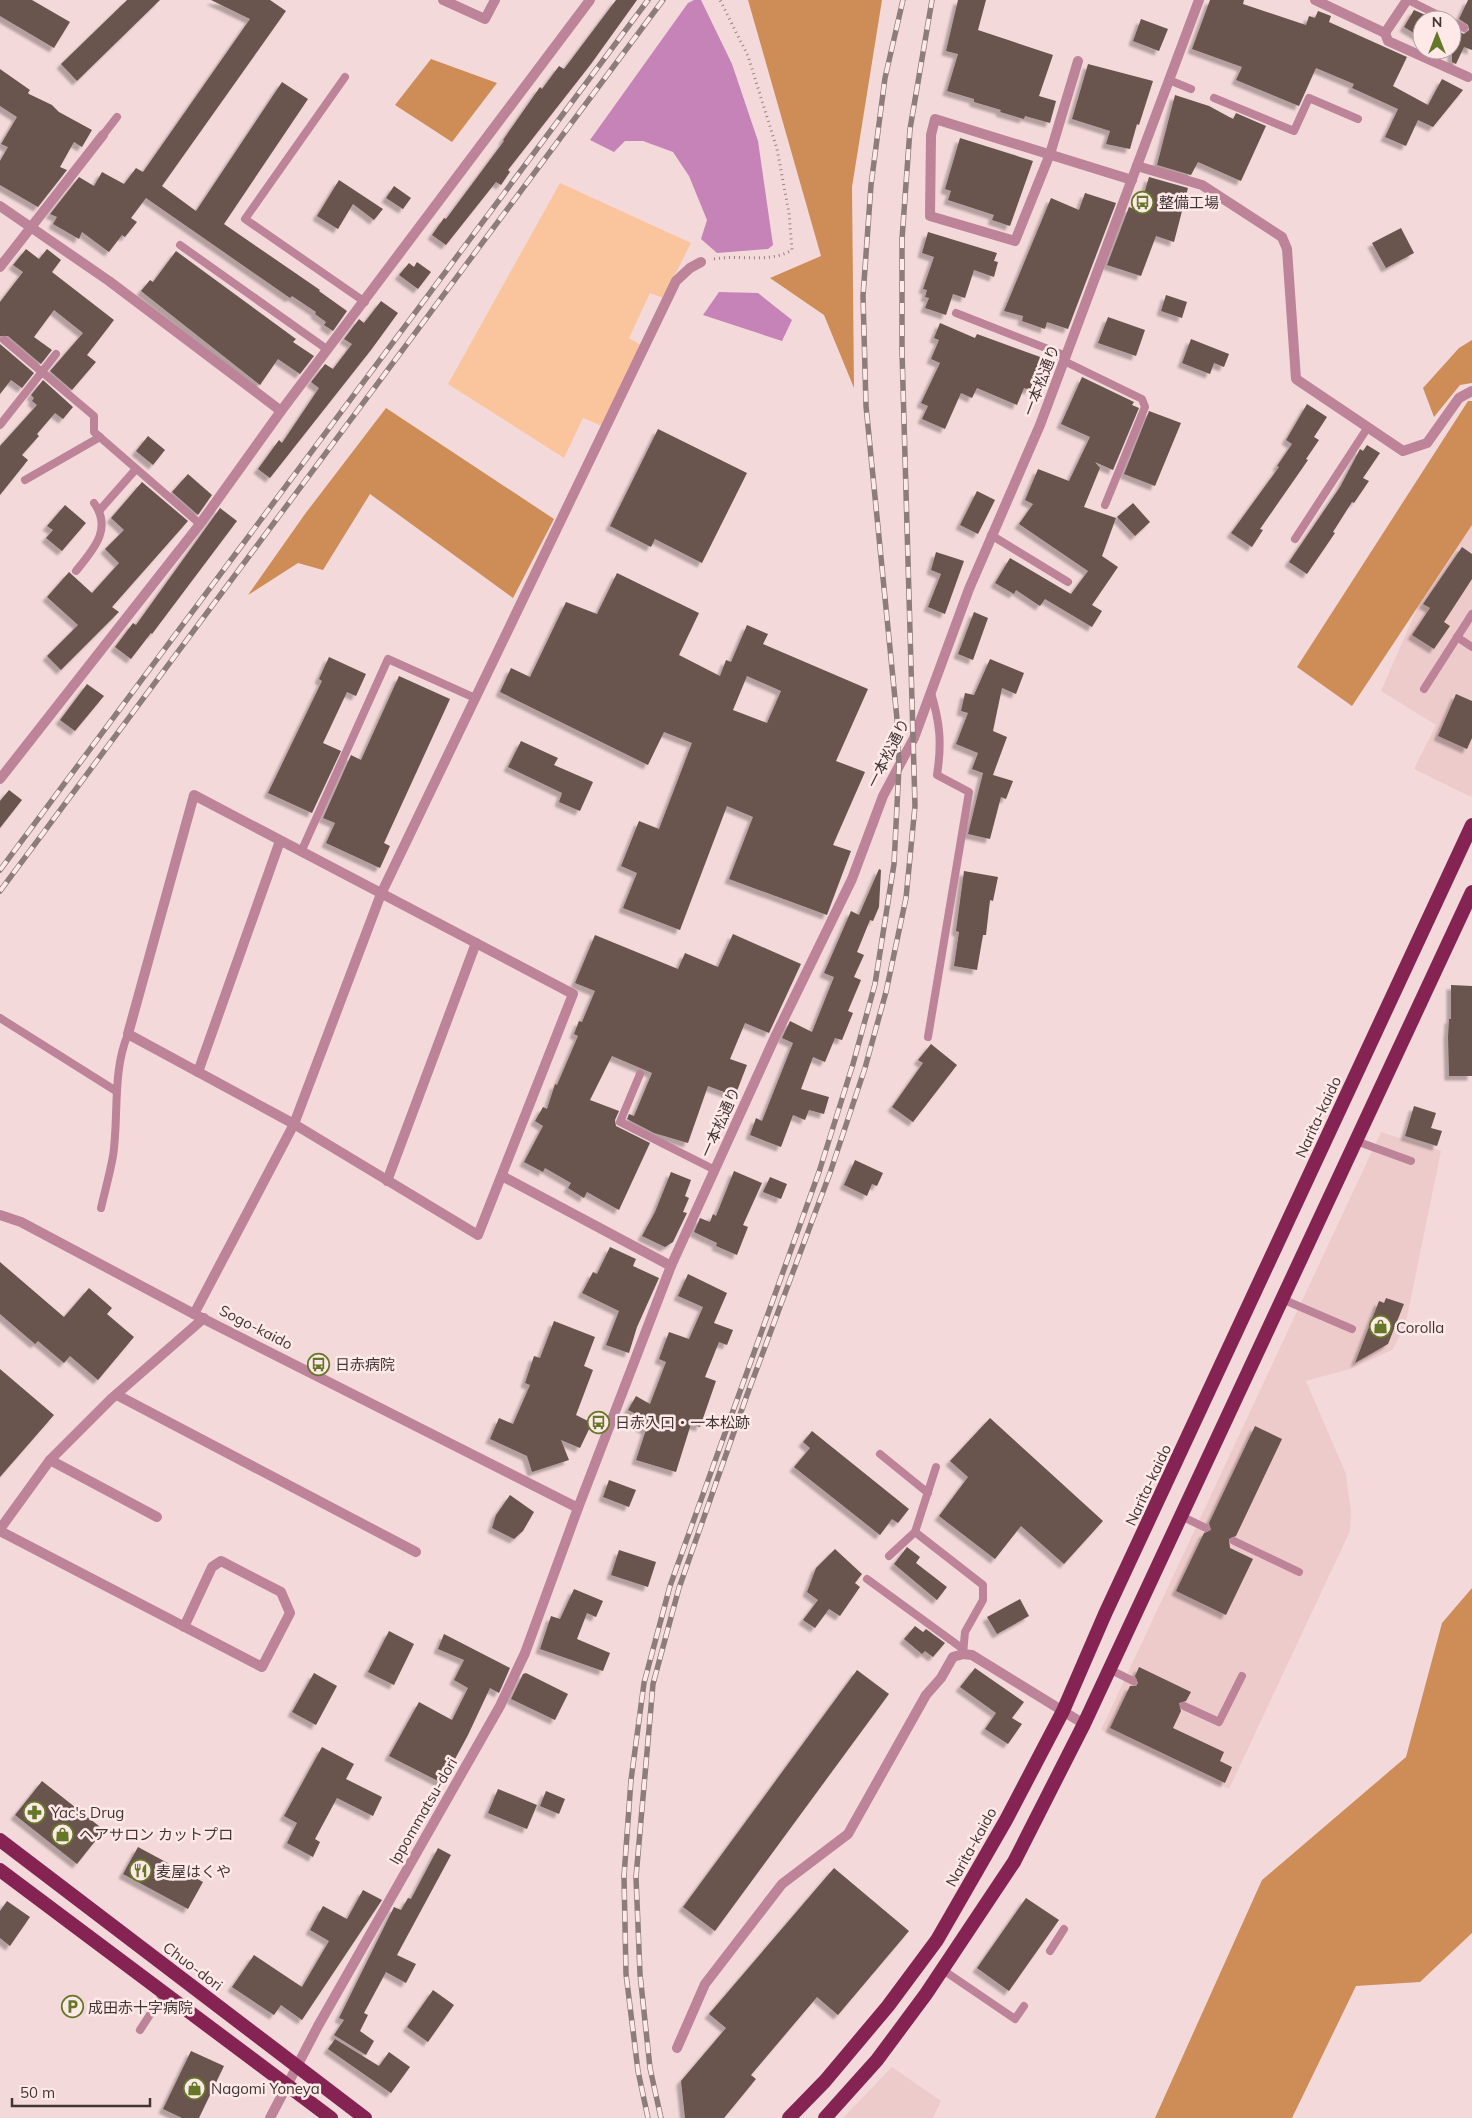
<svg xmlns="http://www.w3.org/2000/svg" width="1472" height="2118" font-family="Mulish,'Noto Sans JP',sans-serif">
	<defs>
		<filter id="shadow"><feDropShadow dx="-4.5" dy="4.5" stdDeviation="1" flood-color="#0004"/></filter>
	</defs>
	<rect width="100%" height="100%" fill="#f4d9da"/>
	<g fill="#eecbcb">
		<path d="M1472 525V793L1471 797 1414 769 1436 725 1381 691 1419 604Z"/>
		<path d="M1381 1132 1441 1151 1405 1327 1392 1350 1353 1368 1306 1381 1346 1474 1351 1512 1350 1531 1229 1789 1101 1730Z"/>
		<path d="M892 2067 941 2101 933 2118H843Z"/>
	</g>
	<path fill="#fac59d" d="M560 183 691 243 663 298 650 293 629 338 642 346 602 426 583 418 564 458 448 384Z"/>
	<g fill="#ce8c56">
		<path d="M748 0H882L852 187 854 388 824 315 770 278 821 256Z"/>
		<path d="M431 59 497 83 452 142 395 105Z"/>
		<path d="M1472 340V383L1460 385 1434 417 1423 388 1459 348Z"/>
		<path d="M1468 401H1472V525L1352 706 1297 667Z"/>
		<path d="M386 408 554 519 513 598 370 494 323 570 298 563 248 595 305 514Z"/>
		<path d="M1472 1588V1933L1420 1982 1356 1986 1292 2118H1155L1262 1880 1406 1757 1442 1623Z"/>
	</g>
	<g fill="#c583b8">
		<path d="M694 0H701L732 64 758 141 773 245 768 249 717 253 701 239 707 220 689 176 673 152 643 141H625L614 152 590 140 688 3Z"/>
		<path d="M719 292 758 293 792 320 782 341 703 315Z"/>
	</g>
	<g fill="#69544e" fill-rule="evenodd" filter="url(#shadow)">
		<path d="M0 0H32L70 22 54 48 0 16Z"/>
		<path d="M127 0H160L77 81 61 64Z"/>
		<path d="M211 0H270L286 11 162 186 196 211 282 82 308 99 224 224 320 290 319 291 347 311 333 331 324 325 326 322 315 314 316 312 292 296 290 298 146 198 131 218 137 222 125 237 122 235 109 252 82 232 79 239 53 224 57 217 50 214 79 177 94 186 102 172 124 184 136 168 143 172 250 19Z"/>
		<path d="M616 0H637L591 64 508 170 510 172 501 185 496 182 446 245 432 235 444 218 446 219 504 141 503 140 540 87 542 89 559 66 564 69Z"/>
		<path d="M958 0H986L978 30 1053 55 1039 96 1056 101 1050 123 1025 116 1024 119 1000 112 1001 110 974 102V99L947 91 958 54 946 51Z"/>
		<path d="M1210 0H1244L1243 4 1306 25 1309 16 1315 18 1318 11 1331 16 1329 22 1407 57 1393 86 1428 105 1442 79 1463 90 1433 127 1418 120 1406 146 1385 137 1398 109 1352 88 1354 84 1316 68 1299 106 1236 80 1242 67 1192 49Z"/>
		<path d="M1468 0H1472V50L1464 47 1456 64 1452 62V36L1455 30 1464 34 1469 30 1468 25 1459 19Z"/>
		<path d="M1414 10 1430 17 1429 20H1422V38L1404 27Z"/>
		<path d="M1141 19 1168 29 1159 51 1133 41Z"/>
		<path d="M1088 64 1153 81 1139 125 1137 124 1130 149 1106 144 1110 131 1072 119Z"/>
		<path d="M0 69 30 90 28 93 29 94 52 105 59 112 92 130 82 147 74 142 60 167 67 170 38 207 0 185V161L8 147 1 144 17 117 0 106Z"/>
		<path d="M1175 95 1209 106 1233 119 1236 113 1266 126 1241 181 1198 162 1191 175 1157 165Z"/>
		<path d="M960 138 1033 161 1010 226 992 220 994 215 948 200 951 191 945 189Z"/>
		<path d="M1149 177 1188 188 1174 242 1156 236 1141 276 1107 265 1129 207 1139 211Z"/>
		<path d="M339 180 383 209 374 220 353 204 338 229 317 216Z"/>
		<path d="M394 186 411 198 403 209 386 198Z"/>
		<path d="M1085 193 1116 203 1068 329 1047 322 1045 329 1022 321 1023 316 1004 311 1051 198 1079 210Z"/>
		<path d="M1401 228 1414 253 1386 268 1372 243Z"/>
		<path d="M928 232 997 253 994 261 998 262 994 277 974 270 965 298 953 294 946 315 925 308 929 298 925 297 927 290 923 289 934 257 922 253Z"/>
		<path d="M26 249 39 259 47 249 61 260 52 272 114 320 87 355 96 362 72 390 50 371 83 333 54 310 34 337 52 350 41 364 8 336H0V302L23 272 13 265Z"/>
		<path d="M176 251 296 339 293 342 314 356 300 374 278 359 260 385 141 291 150 280 153 282Z"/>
		<path d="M417 262 431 272 418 289 399 275 409 263 414 267Z"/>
		<path d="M1166 295 1187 302 1182 318 1161 311Z"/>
		<path d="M381 301 398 313 371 350 270 478 258 469 279 440 282 443 319 388 311 382 325 364 333 369 352 344 344 339 359 319 364 323Z"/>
		<path d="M1108 317 1145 330 1136 356 1098 343Z"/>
		<path d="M940 323 975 338 977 334 1043 358 1030 390 1024 388 1017 405 977 388 972 398 961 393 945 429 922 419 928 406 921 403 940 363 931 359 939 340 934 338Z"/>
		<path d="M1191 339 1229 354 1224 367 1214 363 1210 374 1182 363Z"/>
		<path d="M0 344 34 373 22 388 11 380 0 394Z"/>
		<path d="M1082 377 1134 402 1132 405 1139 408 1113 470 1095 462 1100 468 1084 507 1116 518 1102 556 1118 567 1092 605 1102 611 1092 627 1045 599 1040 606 1016 590 1014 594 995 583 1010 558 1071 594 1088 571 1019 524 1033 504 1025 500 1038 469 1069 481 1090 437 1061 424Z"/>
		<path d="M43 380 73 407 63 419 55 413 37 434 39 436 22 455 28 460 0 495V446L37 405 32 401 34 398 31 395Z"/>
		<path d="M1307 404 1327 417 1314 437 1319 440 1306 459 1308 460 1260 529 1263 530 1252 547 1231 533 1279 467 1277 466 1292 444 1286 440Z"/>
		<path d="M1149 411 1181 423 1155 486 1124 474Z"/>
		<path d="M658 429 747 473 702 563 655 539 651 547 610 526Z"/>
		<path d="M148 436 165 450 153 465 136 451Z"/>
		<path d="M1367 445 1380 453 1363 478 1369 481 1354 503 1352 502 1333 532 1335 533 1307 574 1289 562 1340 487 1360 449 1363 451Z"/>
		<path d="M188 474 212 495 198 515 172 492Z"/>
		<path d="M142 482 188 521 112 607 119 612 61 670 47 656 78 625 47 597 69 572 92 593 119 563 105 549 124 530 111 518Z"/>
		<path d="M977 491 995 500 978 534 960 525Z"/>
		<path d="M1133 503 1150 522 1135 536 1117 517Z"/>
		<path d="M65 505 86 523 62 551 46 538 53 530 47 526Z"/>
		<path d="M220 508 237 521 152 634 151 633 131 659 115 647 133 623 136 625Z"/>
		<path d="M1462 547 1472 554V579L1444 622 1450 626 1434 649 1412 635 1430 608 1423 604Z"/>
		<path d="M936 552 964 561 945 614 928 607 941 574 931 570Z"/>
		<path d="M617 573 699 613 679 655 720 676 726 660 731 662 747 625 768 634 763 644 868 689 836 761 865 772 833 845 851 851 827 915 729 879 753 817 727 806 680 930 623 908 637 873 621 866 639 821 659 829 692 743 664 732 648 765 500 692 511 668 530 677 566 602 597 614ZM747 676 781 691 767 723 733 710Z"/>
		<path d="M974 612 988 618 973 660 958 654Z"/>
		<path d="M329 657 366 674 356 696 347 692 323 743 341 751 312 813 268 793 322 681 319 679Z"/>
		<path d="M990 659 1024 673 1016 694 1002 688 993 731 1007 737 993 775 1013 781 1006 799 1001 797 990 839 968 834 983 773 972 769 978 753 956 744 968 713 961 711 965 693 974 695Z"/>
		<path d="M399 676 450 699 384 843 390 846 380 868 326 843 335 823 323 818 351 755 361 760Z"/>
		<path d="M87 684 104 696 75 731 60 720Z"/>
		<path d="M1456 694 1472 701V738L1467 749 1438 736Z"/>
		<path d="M521 741 558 758 554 765 593 782 580 811 559 802 562 793 508 767Z"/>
		<path d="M9 790 22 800 0 828V801Z"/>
		<path d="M879 869 881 870 879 907 873 921 870 920 857 952 864 955 854 977 861 980 848 1011 853 1013 842 1040 835 1038 825 1062 813 1057 801 1089 829 1097 824 1114 809 1110 805 1120 793 1115 781 1147 750 1135 756 1118 762 1121 793 1043 782 1038 790 1021 812 1032 834 977 824 973 851 911 859 915Z"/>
		<path d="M964 871 998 877 993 901 990 900 986 935H983L977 970 954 966 959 932 956 931Z"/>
		<path d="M733 934 801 964 769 1033 745 1023 730 1059 747 1065 735 1096 708 1086 688 1143 654 1133 627 1119 629 1114 634 1116 652 1073 612 1056 590 1100 619 1111 615 1120 616 1126 650 1143 619 1210 587 1192 584 1198 568 1188 571 1183 545 1168 543 1172 524 1162 543 1126 535 1121 543 1107 547 1109 555 1084 557 1085 578 1036 574 1034 579 1021 582 1022 595 991 575 983 595 935 678 969 685 953 718 967Z"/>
		<path d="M1451 985 1472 986V1076H1449L1448 1037 1449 1019H1451Z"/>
		<path d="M931 1044 957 1065 913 1122 892 1107 923 1063 918 1060Z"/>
		<path d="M1414 1106 1436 1113 1431 1128 1442 1131 1437 1146 1405 1136Z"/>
		<path d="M855 1160 883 1173 877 1186 872 1184 867 1196 844 1185Z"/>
		<path d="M734 1171 762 1183 743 1225 748 1227 737 1255 716 1246 717 1243 694 1232 700 1218 710 1222 713 1214 716 1216Z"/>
		<path d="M671 1172 691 1180 685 1196 689 1198 683 1212 687 1213 673 1242 665 1247 642 1236 655 1212Z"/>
		<path d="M770 1177 787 1184 781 1199 763 1192Z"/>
		<path d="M610 1247 636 1259 633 1266 659 1278 637 1327 629 1353 606 1345 619 1311 582 1293 593 1272 597 1274Z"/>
		<path d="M0 1262 64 1317 89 1288 112 1308 107 1314 134 1337 98 1380 70 1356 64 1363 38 1341 35 1344 0 1314Z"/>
		<path d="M688 1274 727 1293 714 1323 733 1330 727 1345 719 1342 705 1377 716 1381 700 1427 691 1424 676 1472 636 1460 646 1430 639 1426 644 1418 628 1410 636 1396 650 1404 666 1362 659 1359 669 1332 689 1339 703 1307 678 1296Z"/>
		<path d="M1386 1298 1404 1304 1388 1344 1355 1363 1379 1301 1384 1303Z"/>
		<path d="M554 1321 595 1337 584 1366 593 1370 576 1415 592 1423 580 1448 561 1440 569 1460 532 1472 527 1456 490 1439 499 1418 513 1424 530 1385 525 1383 534 1356 540 1358Z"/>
		<path d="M0 1369 54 1415 0 1477Z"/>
		<path d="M990 1418 1103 1521 1064 1564 1021 1526 995 1559 939 1516 968 1477 950 1461Z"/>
		<path d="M1255 1426 1282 1439 1236 1536 1229 1539 1230 1548 1253 1559 1226 1615 1176 1591 1204 1533 1211 1530 1209 1523Z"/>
		<path d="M812 1431 909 1509 898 1523 892 1519 880 1535 794 1467 810 1448 803 1442Z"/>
		<path d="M609 1480 636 1490 629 1507 603 1497Z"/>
		<path d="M510 1495 534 1512 523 1531 514 1539 492 1528 496 1515Z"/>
		<path d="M907 1547 920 1557 916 1563 947 1587 937 1600 894 1564Z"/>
		<path d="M835 1549 862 1574 855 1583 860 1587 840 1616 829 1609 815 1628 803 1620 818 1600 807 1592 816 1568Z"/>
		<path d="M619 1550 656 1562 648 1587 611 1575Z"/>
		<path d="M574 1589 603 1601 596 1617 587 1613 577 1639 610 1653 603 1671 540 1649 551 1616 560 1619Z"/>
		<path d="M1020 1599 1029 1616 997 1634 987 1617Z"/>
		<path d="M915 1626 923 1632 926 1629 945 1643 933 1657 925 1651 922 1654 904 1639Z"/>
		<path d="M389 1631 414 1644 394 1685 368 1672Z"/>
		<path d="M444 1634 510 1668 499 1693 490 1688 468 1735 442 1783 389 1756 419 1702 452 1720 468 1688 454 1680 464 1660 438 1649Z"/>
		<path d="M1139 1667 1191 1692 1186 1701 1179 1703 1181 1711 1173 1728 1224 1752 1220 1761 1232 1767 1225 1783 1110 1728 1130 1686H1136L1138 1683 1135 1676Z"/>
		<path d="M975 1668 1024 1702 1012 1718 1022 1724 1008 1744 985 1729 996 1713 960 1687Z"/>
		<path d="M857 1670 889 1694 715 1931 683 1907Z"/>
		<path d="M314 1673 337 1686 316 1725 292 1712Z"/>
		<path d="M526 1673 568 1694 555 1720 511 1699 523 1674Z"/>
		<path d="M322 1747 354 1764 346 1779 382 1797 373 1816 337 1798 315 1839 320 1842 313 1857 287 1843 297 1823 284 1816Z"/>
		<path d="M42 1781 104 1830 77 1864 15 1815Z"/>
		<path d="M498 1789 537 1805 527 1829 488 1813Z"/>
		<path d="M546 1791 565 1799 559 1814 540 1806Z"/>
		<path d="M138 1847 203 1882 188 1909 123 1874Z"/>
		<path d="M438 1848 451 1855 397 1955 416 1964 406 1983 386 1972 364 2013 368 2015 360 2031 374 2041 366 2055 334 2035 344 2020 339 2018 394 1907 401 1910 408 1898 411 1899Z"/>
		<path d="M834 1868 909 1931 838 2015 817 1997 751 2075 756 2079 724 2118H685L681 2081 726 2028 709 2014Z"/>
		<path d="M363 1890 382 1900 302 2020 281 2005 274 2015 232 1987 254 1955 302 1987 329 1941 310 1930 323 1906 347 1919Z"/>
		<path d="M1026 1898 1059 1920 1009 1991 977 1968Z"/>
		<path d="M7 1901 30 1917 10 1946 0 1938V1911Z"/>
		<path d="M433 1990 454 2005 428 2042 407 2027Z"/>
		<path d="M335 2039 379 2066 389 2052 410 2067 391 2093 328 2049Z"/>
		<path d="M191 2051 224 2066 199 2118H182L163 2109Z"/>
	</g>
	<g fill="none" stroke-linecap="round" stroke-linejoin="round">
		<path stroke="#958383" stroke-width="3" stroke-dasharray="1 4" stroke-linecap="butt" d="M714 259C741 254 768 264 792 250L789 213 777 149 748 56 720 0"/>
		<g stroke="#bc8399" stroke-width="8">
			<path d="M1408 0 1448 20"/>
			<path d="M1452 22 1464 28"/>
			<path d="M345 77 245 219 365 302"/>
			<path d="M1169 80 1191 89"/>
			<path d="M1214 98 1294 131 1309 98 1358 119"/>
			<path d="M103 135 117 117"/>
			<path d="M180 245 328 350"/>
			<path d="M956 313 1066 356"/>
			<path d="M4 340 94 416V432L200 524"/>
			<path d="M1064 361 1142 399 1145 407 1105 505"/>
			<path d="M0 425 56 354"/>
			<path d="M25 480 100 437"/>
			<path d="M99 511 136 469"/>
			<path d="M991 535 1068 582"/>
			<path d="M1295 539 1368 427"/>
			<path d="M76 571C93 550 113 529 94 503"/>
			<path d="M1457 637 1472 647"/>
			<path d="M1424 689 1472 614"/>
			<path d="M301 852 388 659 475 698"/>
			<path d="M0 1018 116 1091"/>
			<path d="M928 1037 969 792 937 775C942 743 940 723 931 693"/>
			<path d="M640 1074 620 1122 715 1170"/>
			<path d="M1356 1141 1411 1161"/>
			<path d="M101 1208C105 1191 110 1173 113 1156 119 1116 112 1072 128 1034"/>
			<path d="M1282 1299 1352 1329"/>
			<path d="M880 1454 928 1493"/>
			<path d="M936 1467 915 1532 983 1585V1600L965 1632 963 1654"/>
			<path d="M1181 1516 1206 1528"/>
			<path d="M1234 1541 1299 1572"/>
			<path d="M889 1556 915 1532"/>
			<path d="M867 1579 963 1649"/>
			<path d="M1109 1669 1133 1681"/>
			<path d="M1184 1706 1219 1722 1242 1676"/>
			<path d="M1050 1951 1064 1929"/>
			<path d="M943 1970 1015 2019 1024 2006"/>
			<path d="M140 2030 164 1993"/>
		</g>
		<g stroke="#bc8399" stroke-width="10">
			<path d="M443 0 485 19 495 0"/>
			<path d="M1315 0 1385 33 1407 0"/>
			<path d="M1385 33 1388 41 1468 77"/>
			<path d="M1078 61 1050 154 1015 241 930 216 931 135 935 119 1132 180"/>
			<path d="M1137 166 1202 185 1282 237 1287 249 1296 379 1403 451 1427 443 1459 398 1472 391"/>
			<path d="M0 206 109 281 281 411"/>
			<path d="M0 267 103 135"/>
			<path d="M0 779 200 524 281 411 590 0"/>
			<path d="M194 795 573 994 478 1235 294 1124 128 1034Z"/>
			<path d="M198 1072 280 841"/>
			<path d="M502 1176 671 1266"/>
			<path d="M387 1181 476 943"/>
			<path d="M194 1314 294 1124 381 894 676 281 690 268 701 262"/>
			<path d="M117 1395 416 1552"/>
			<path d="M50 1460 157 1517"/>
			<path d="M0 1529 50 1460 111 1399 204 1318"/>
			<path d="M0 1531 262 1667 290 1613 281 1592 221 1561 212 1567 184 1627"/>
			<path d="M677 2048 705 1984 782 1884 848 1834 926 1695 941 1678 953 1657 963 1654 972 1655 1084 1724"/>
		</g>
		<g stroke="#bc8399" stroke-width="10">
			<path d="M0 1215 21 1222 194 1314 578 1508"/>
			<path d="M270 2118 318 2026 500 1706 525 1653 578 1508 671 1266 775 1037 852 879 883 796 914 738 969 589 1040 425 1199 0"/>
		</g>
		<g stroke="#852453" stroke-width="14">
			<path d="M0 1840 365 2118"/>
			<path d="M0 1870 331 2118"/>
			<path d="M789 2118 825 2081 888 2006 937 1940 1006 1820 1063 1711 1105 1614 1472 825"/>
			<path d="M825 2118 877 2060 926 1994 1014 1862 1084 1724 1472 892"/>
		</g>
		<defs>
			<g id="rail">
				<path d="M0 870 648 0"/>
				<path d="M0 891 663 0"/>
				<path d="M648 2118 638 2071 626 1974 624 1876 631 1780 644 1683 670 1586 819 1172 853 1064 875 984 894 864 899 767 897 719 866 406 863 296 871 185 885 78 903 0"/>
				<path d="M661 2118 650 2068 640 1974 636 1877 653 1684 679 1588 747 1395 830 1173 865 1068 886 992 906 898 915 806 902 351V239L910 129 932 0"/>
			</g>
		</defs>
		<use href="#rail" stroke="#8d7c7c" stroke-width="5.5"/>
		<use href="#rail" stroke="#fee8e8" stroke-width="4" stroke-dasharray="11" stroke-linecap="butt"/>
	</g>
	<defs>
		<symbol id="bus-ring" viewBox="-11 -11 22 22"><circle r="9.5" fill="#fee8e8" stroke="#647828" stroke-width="1.5"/><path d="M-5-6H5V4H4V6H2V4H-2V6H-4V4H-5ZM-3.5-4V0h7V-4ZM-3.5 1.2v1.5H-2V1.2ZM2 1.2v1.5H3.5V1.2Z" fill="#647828"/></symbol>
		<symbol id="shop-ring" viewBox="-11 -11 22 22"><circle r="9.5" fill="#fee8e8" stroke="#647828" stroke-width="1.5"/><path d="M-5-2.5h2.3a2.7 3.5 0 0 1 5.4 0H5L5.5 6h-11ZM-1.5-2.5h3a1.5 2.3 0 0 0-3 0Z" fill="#647828"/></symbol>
		<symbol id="pharmacy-ring" viewBox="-11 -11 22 22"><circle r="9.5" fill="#fee8e8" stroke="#647828" stroke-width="1.5"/><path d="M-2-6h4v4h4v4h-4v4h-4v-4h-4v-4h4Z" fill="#647828"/></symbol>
		<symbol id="restaurant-ring" viewBox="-11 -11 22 22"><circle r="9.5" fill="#fee8e8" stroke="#647828" stroke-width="1.5"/><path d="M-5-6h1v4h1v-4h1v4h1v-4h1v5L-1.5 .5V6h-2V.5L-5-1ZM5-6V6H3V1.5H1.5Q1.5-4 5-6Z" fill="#647828"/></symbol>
		<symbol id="parking-ring" viewBox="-11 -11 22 22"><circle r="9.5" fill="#fee8e8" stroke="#647828" stroke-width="1.5"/><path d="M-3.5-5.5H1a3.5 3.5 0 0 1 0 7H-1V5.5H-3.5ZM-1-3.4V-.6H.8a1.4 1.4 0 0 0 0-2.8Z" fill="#647828"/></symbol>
	</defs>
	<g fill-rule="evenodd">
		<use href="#bus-ring" x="1130" y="190" width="25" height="25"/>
		<use href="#shop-ring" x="1368" y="1314" width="25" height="25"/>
		<use href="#bus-ring" x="306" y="1352" width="25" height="25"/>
		<use href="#bus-ring" x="586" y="1410" width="25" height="25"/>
		<use href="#pharmacy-ring" x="22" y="1800" width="25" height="25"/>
		<use href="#shop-ring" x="50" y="1822" width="25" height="25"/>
		<use href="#restaurant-ring" x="128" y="1858" width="25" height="25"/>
		<use href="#parking-ring" x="60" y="1994" width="25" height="25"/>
		<use href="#shop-ring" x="182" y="2076" width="25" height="25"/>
	</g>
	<g text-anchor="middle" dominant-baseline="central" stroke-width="5" stroke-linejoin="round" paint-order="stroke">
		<g font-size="15" fill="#403636" stroke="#fee8e8" text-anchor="start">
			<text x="1159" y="202">整備工場</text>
			<text x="1396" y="1327">Corolla</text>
			<text x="335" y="1364">日赤病院</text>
			<text x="615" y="1422">日赤入口・一本松跡</text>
			<text x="51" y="1812">Yac's Drug</text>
			<text x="79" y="1834">ヘアサロン カットプロ</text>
			<text x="156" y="1871">麦屋はくや</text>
			<text x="88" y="2007">成田赤十字病院</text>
			<text x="211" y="2088">Nagomi Yoneya</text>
		</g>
		<g font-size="15" fill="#403636" stroke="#fee8e8">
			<text transform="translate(1041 380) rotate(-69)">一本松通り</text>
			<text transform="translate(888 753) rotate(-63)">一本松通り</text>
			<text transform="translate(1318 1117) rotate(-65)">Narita-kaido</text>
			<text transform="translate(720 1122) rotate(-66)">一本松通り</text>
			<text transform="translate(256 1327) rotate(27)">Sogo-kaido</text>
			<text transform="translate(1148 1485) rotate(-65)">Narita-kaido</text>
			<text transform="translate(423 1811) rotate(-60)">Ippommatsu-dori</text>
			<text transform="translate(971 1847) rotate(-61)">Narita-kaido</text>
			<text transform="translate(193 1966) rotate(37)">Chuo-dori</text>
		</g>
	</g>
	<g transform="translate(1437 35)"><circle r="24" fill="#fee8e8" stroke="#b2a1a1"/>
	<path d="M0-4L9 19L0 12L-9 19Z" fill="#647828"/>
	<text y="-8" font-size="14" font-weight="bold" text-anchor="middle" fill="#403636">N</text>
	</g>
	<path d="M12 2098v8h138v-8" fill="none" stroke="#403636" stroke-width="2.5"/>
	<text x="20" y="2098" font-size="15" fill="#403636" stroke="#fee8e8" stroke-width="4" paint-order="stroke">50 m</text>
</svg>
